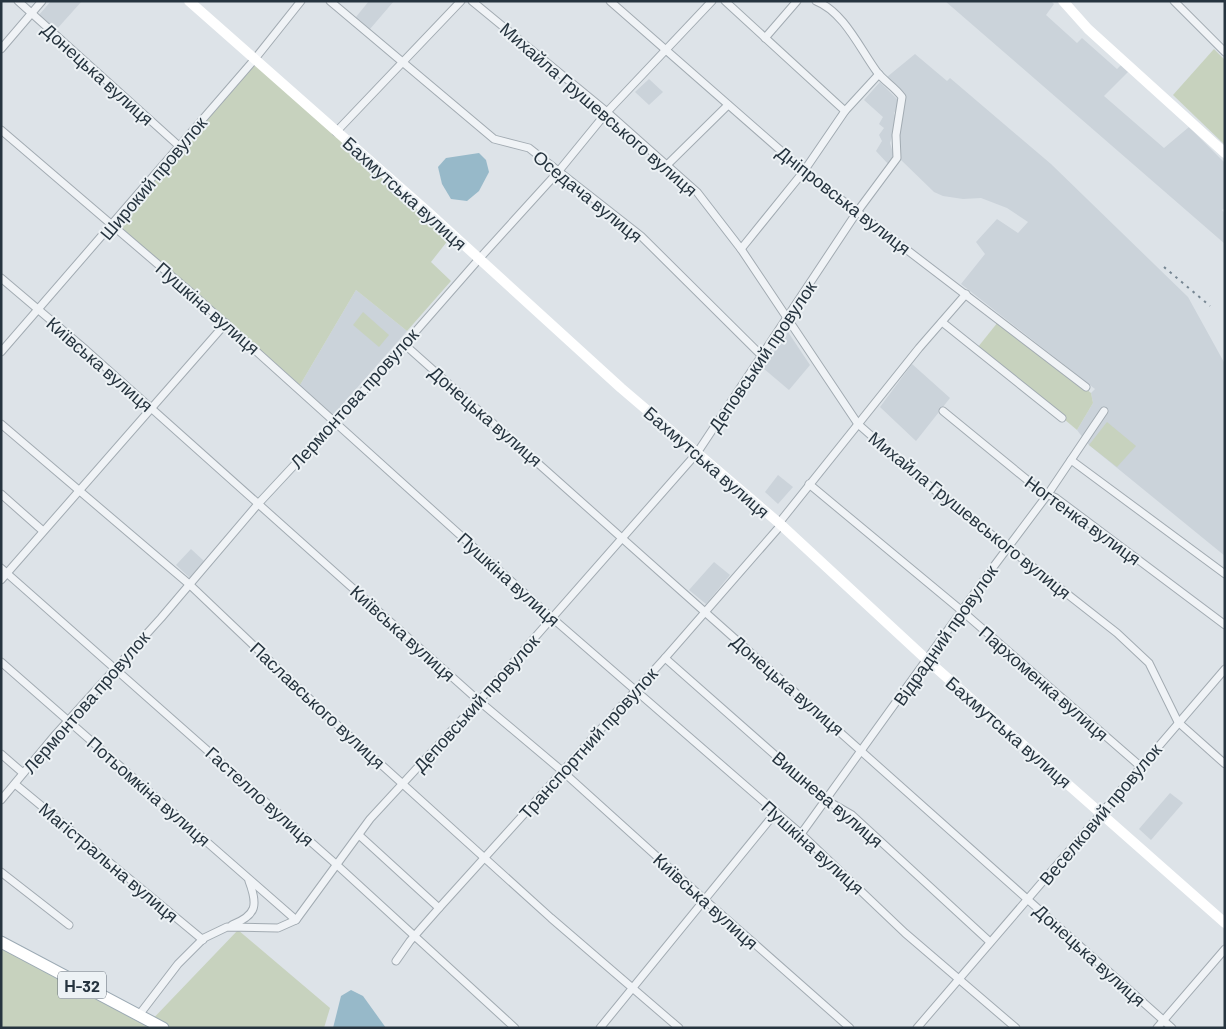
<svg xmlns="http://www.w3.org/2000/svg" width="1226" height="1029" font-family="Barlow,sans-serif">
	<rect width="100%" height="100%" fill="#dde3e8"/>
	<g fill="#cbd3da">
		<path d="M51 1H82L56 30 39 15Z"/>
		<path d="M369 1H394L370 29 356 17Z"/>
		<path d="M945 1H1051L1054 4 1046 15 1077 43 1082 38 1117 69 1122 64 1129 71 1104 96 1164 148 1189 127 1225 163V208L1222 210 1225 214V244Z"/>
		<path d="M915 54 947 81 950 78 1051 164 1188 297 1225 364V556L1089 445 1080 434 1077 430 1093 403 1091 393 1095 389 961 284 985 254 976 242 997 219 1018 233 1028 222 1007 208 981 198 963 199 943 196 934 192 900 159 898 136 904 99 899 87 887 77Z"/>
		<path d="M649 79 663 92 649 105 635 92Z"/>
		<path d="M880 82 899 101 898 107 894 113 897 121 890 143 895 159 890 166 876 151 882 141 879 135 884 128 879 124 883 117 864 100Z"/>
		<path d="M356 290 407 331 333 415 300 385Z"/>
		<path d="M788 332 810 365 789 390 763 368Z"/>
		<path d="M912 364 950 398 916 441 880 407Z"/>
		<path d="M778 475 793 487 778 504 765 492Z"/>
		<path d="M191 549 204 561 190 578 176 565Z"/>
		<path d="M714 562 730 575 706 604 689 590Z"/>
		<path d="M1170 793 1183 803 1151 840 1139 829Z"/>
	</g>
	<g fill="#c7d2be">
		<path d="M1214 49 1225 60V145L1173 95Z"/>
		<path d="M255 64 453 234 431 262 451 281 407 331 356 290 300 385 116 223Z"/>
		<path d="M363 312 389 335 379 347 353 325Z"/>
		<path d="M998 322 1091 393 1093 403 1077 430 978 347Z"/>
		<path d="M1107 422 1136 446 1117 467 1089 445Z"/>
		<path d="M238 930 330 1008 324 1028H1V947L146 1026Z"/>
	</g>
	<g fill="#97b9c9">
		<path d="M479 153 486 160 489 172 479 191 467 201 451 199 442 184 438 167 446 158Z"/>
		<path d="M351 990 363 996 386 1028H333L341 996Z"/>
	</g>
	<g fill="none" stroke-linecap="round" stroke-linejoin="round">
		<defs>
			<g id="street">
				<path d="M18 1 179 146"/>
				<path d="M330 1 494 139 529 148 641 236 762 356"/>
				<path d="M472 1 607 112 697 192 741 249 858 424 918 477 1117 633 1149 663 1178 722 1225 764"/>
				<path d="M610 1 804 171 1086 387"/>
				<path d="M725 1 845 111"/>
				<path d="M1174 1 1225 52"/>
				<path d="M765 38 797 1"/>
				<path d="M1 49 42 1"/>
				<path d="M1 130 195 296 551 617 801 834 905 933 1016 1028"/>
				<path d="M336 132 461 1"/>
				<path d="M668 164 728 105"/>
				<path d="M741 249 804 171 845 111 879 74"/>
				<path d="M1 278 86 350 479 701 561 770 705 900 850 1028"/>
				<path d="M942 322 1062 418"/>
				<path d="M404 344 1172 1028"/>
				<path d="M1 352 254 60 301 1"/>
				<path d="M943 411 1042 492 1056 498 1225 625"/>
				<path d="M1 424 189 584 333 721 551 918 679 1028"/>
				<path d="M1071 460 1225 574"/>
				<path d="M809 484 962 611 1140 766"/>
				<path d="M1 494 43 531"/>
				<path d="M779 523 919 348 966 294"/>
				<path d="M1 568 337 865 515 1028"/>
				<path d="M1 580 226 323"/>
				<path d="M665 658 826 800 852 815 990 942"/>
				<path d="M1 662 296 920"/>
				<path d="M1 754 23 773"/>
				<path d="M15 784 203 940"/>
				<path d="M1 800 56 734 161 618 258 504 367 387 479 259 558 172 607 112 712 1"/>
				<path d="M801 834 994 566 1048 494 1104 411"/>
				<path d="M359 835 439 908"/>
				<path d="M1 872 69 925"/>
				<path d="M232 925C257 915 258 905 249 881"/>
				<path d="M396 961 410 941 439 908 665 658 781 525"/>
				<path d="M139 1015 178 964 204 938 227 927 278 928 296 920 370 819 479 701 697 453 857 212 897 158 896 135 902 97C895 87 884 81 877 72 860 49 844 12 816 1"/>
				<path d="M600 1028 776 812"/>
				<path d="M917 1028 1225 669"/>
				<path d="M1157 1028 1225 949"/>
			</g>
			<path id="primary" d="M1 942 163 1028"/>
		</defs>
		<use href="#street" stroke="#a2abb2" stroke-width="9"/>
		<use href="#primary" stroke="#9caab4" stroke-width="13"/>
		<use href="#street" stroke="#f0f3f6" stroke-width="7"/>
		<g stroke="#fff" stroke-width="10">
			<path d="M189 1 428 212 621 388 779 523 927 660 1225 923"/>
			<path d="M1063 1 1088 29 1225 153"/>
		</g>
		<use href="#primary" stroke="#fff" stroke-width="11"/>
		<path stroke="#768692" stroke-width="2" stroke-dasharray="2.5 5" stroke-linecap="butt" d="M1164 267 1210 306"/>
	</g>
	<g text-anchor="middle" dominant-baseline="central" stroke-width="4" stroke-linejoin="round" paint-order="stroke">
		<rect fill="#edf2f5" stroke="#626d76" stroke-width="1" x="58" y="971.5" width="48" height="27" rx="4"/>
		<g font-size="16" font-weight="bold" fill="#26343f">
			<text x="82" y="985">Н-32</text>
		</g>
		<g font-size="18" fill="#26343f" stroke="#edf2f5">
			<text transform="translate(98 74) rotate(42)">Донецька вулиця</text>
			<text transform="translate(599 109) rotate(41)">Михайла Грушевського вулиця</text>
			<text transform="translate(153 178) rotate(-50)">Широкий провулок</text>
			<text transform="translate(405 193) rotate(42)">Бахмутська вулиця</text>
			<text transform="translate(588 196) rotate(39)">Оседача вулиця</text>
			<text transform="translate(844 200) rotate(38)">Дніпровська вулиця</text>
			<text transform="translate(208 308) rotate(41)">Пушкіна вулиця</text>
			<text transform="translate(762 356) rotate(-56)">Деповський провулок</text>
			<text transform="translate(100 364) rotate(41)">Київська вулиця</text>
			<text transform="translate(354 398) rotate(-48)">Лермонтова провулок</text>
			<text transform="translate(486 416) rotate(41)">Донецька вулиця</text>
			<text transform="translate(707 462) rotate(41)">Бахмутська вулиця</text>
			<text transform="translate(970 515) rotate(39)">Михайла Грушевського вулиця</text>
			<text transform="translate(1083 520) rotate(36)">Ногтенка вулиця</text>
			<text transform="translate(509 579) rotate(42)">Пушкіна вулиця</text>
			<text transform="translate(403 633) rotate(42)">Київська вулиця</text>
			<text transform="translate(945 635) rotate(-55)">Відрадний провулок</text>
			<text transform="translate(1044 683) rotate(41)">Пархоменка вулиця</text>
			<text transform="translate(788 685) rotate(41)">Донецька вулиця</text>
			<text transform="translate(86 702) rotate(-49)">Лермонтова провулок</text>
			<text transform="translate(476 703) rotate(-48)">Деповський провулок</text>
			<text transform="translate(318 705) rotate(43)">Паславського вулиця</text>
			<text transform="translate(1009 732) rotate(41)">Бахмутська вулиця</text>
			<text transform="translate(588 743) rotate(-48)">Транспортний провулок</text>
			<text transform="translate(149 791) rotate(41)">Потьомкіна вулиця</text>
			<text transform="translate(260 796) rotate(42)">Гастелло вулиця</text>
			<text transform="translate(828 799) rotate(40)">Вишнева вулиця</text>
			<text transform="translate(1100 814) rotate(-50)">Веселковий провулок</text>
			<text transform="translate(813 847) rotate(42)">Пушкіна вулиця</text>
			<text transform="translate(109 862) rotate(40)">Магістральна вулиця</text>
			<text transform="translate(706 901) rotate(42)">Київська вулиця</text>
			<text transform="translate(1090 955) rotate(42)">Донецька вулиця</text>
		</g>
	</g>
	<rect width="1226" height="1029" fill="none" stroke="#26343f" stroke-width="5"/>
</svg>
